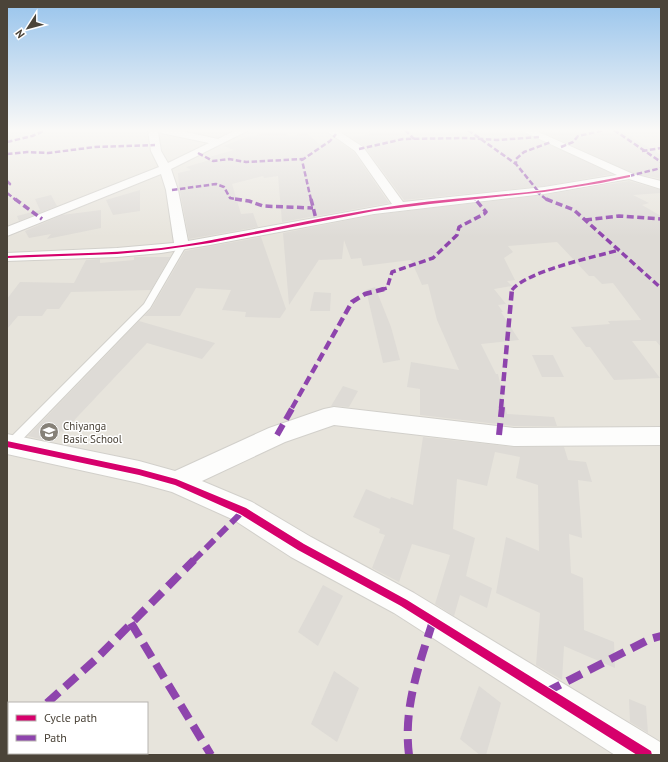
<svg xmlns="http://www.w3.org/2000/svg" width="668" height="762" font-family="'PT Sans',sans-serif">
	<rect width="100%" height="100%" fill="#f4f2ee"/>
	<path fill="#e7e4dc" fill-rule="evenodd" d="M7 130H661V755H7ZM9 703H147V753H9Z"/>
	<g fill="#dedbd6">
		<path d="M279 130 290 136 307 133 319 144 337 140 354 152 389 203 282 222 278 176 264 178 263 176 232 184 241 214 253 213 258 227 189 239 179 187 178 173 191 170 186 167 213 159 209 157 234 150 224 146 244 138Z"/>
		<path d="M364 130H519L612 174 544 186 404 200 364 146 352 138 370 134Z"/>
		<path d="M538 130H619L661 155V179L633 173Z"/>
		<path d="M629 181 661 190V193L633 195 649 203 642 205 661 216V347L656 341H632L660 378 614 380 590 347H586L571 327 610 324 608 321 641 320 613 283 602 284 594 276H589L557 242 508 246 513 252 504 258 515 280 507 281 512 286 494 289 506 304 498 305 503 312H501L519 340 481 344 496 374H498L507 414 554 417 557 426H514L420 415V389L407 387 411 362 459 370 437 320 428 284 422 285 411 260 363 266 361 258 351 259 344 240 342 259 319 260 320 258 289 305 283 233 374 215 544 195Z"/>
		<path d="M140 190V211L113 215 106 200Z"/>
		<path d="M51 195 57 206 19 221 17 216 40 210 35 199Z"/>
		<path d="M101 210V228L47 239 51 234 29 238 25 231 62 215Z"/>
		<path d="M261 237 286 309 280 318 245 317 246 312 222 310 231 290 196 288 180 316H144L151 309 185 251Z"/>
		<path d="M134 257H170L151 290 71 292 59 309H47L42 316H18L7 329V299L20 282 74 283 86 260 100 259V263L134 260Z"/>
		<path d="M375 287 391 327 400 360 383 363 366 290Z"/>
		<path d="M314 292 331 293 330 311H310Z"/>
		<path d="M139 321 215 343 202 359 147 343 63 432 61 431 52 442 28 436Z"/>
		<path d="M532 355H553L564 377H542Z"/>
		<path d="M343 386 358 391 349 407 331 406Z"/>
		<path d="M423 437 514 447H564L568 460 586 462 592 482 578 480 582 538 569 534 571 573 583 578 584 630 614 642 615 668 564 646 562 680 536 665 540 613 496 593 506 537 539 551 538 485 516 478 520 457 495 452 487 486 457 479 453 529 475 538 466 576 492 588 487 608 460 595 454 616 435 604 450 555 412 544 399 582 372 568 385 535 379 533 380 529 353 517 366 489 390 499 391 497 413 505Z"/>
		<path d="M323 585 343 596 318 646 298 632Z"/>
		<path d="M334 671 359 688 337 742 311 724Z"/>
		<path d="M479 686 501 703 486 755H480L460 739Z"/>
		<path d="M629 699 646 706 648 733 630 722Z"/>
	</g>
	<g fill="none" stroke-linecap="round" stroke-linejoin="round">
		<defs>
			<path id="lane" d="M179 244H182L186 246 150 308 15 447 11 449 7 447V441L144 304Z"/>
			<g id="street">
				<path d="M148 130H177L218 139 236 130H249L171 169 178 190 188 241 392 204 355 151 325 130H337L363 147 403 202 544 187 617 175 520 130H534L633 174 661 181V189L629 179 544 194 374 214 210 245 161 253 117 257 7 261V253L117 248 174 243 166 190 161 174 7 236V227L159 167 151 151ZM158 132 161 133 209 143 168 163 161 151Z"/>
				<path d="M334 407 514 428 661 427V445L514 446 334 425 285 442 202 481 252 502 311 537 414 593 660 742 661 755H615L394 613 291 557 234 520 172 492 139 483 7 454V434L139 461 175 471 269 428 324 409Z"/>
			</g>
		</defs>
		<use href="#lane" stroke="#d2d0cb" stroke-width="2"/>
		<use href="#street" stroke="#d2d0cb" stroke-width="2"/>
		<use href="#lane" fill="#fdfdfc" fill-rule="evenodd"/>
		<use href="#street" fill="#fdfdfc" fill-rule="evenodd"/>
		<g stroke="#8e44ad" stroke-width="2.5" stroke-dasharray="5.5 2.5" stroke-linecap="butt">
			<path d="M405 130 414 139"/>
			<path d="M468 130 516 164"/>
			<path d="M614 130 661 162"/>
			<path d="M7 142 32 136 46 130"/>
			<path d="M561 147 573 142 578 136 605 130"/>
			<path d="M359 149 403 139 467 138 497 140 539 137"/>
			<path d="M642 151 661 148"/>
			<path d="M198 153 213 161 229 159 246 162 303 159"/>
			<path d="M7 154 27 152 48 153 95 147 155 145"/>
			<path d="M629 176 661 168"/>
			<path d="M7 181 10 184 7 187"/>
			<path d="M172 190 216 184 224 187 230 198 241 200"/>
			<path d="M536 191 547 200"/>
			<path d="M538 191 516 164V159L524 152 551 142"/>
			<path d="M7 193 16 200"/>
			<path d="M474 197 476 200"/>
			<path d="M311 200 302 160 330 141 336 134"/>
		</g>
		<g stroke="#8e44ad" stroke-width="3.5" stroke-dasharray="7 3.5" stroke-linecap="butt">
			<path d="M15 199 42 219"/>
			<path d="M235 199 249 201 263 206 313 208"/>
			<path d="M311 199 316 219"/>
			<path d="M546 199 574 210 661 288"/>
			<path d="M585 220 619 216 661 219"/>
			<path d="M380 290 387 288 392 272 433 258 457 235 459 227 484 214 486 212 475 199"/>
			<path d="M512 290C527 271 594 257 619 250"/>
		</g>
		<g stroke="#8e44ad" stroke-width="4.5" stroke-dasharray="9 4.5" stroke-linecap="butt">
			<path d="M292 408 352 302 365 294 384 289"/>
			<path d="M501 408 512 289"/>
		</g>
		<g stroke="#8e44ad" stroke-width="6" stroke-dasharray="12 6" stroke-linecap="butt">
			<path d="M277 435 293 407"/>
			<path d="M499 435 502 407"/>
			<path d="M193 561 243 511"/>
		</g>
		<g stroke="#8e44ad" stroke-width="8" stroke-dasharray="16 8" stroke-linecap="butt">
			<path d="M131 623 211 755"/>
			<path d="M546 692 650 639 661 636"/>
			<path d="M47 703 95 660 194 560"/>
			<path d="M7 739 9 737"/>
			<path d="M409 755C403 708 419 665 433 621"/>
		</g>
		<defs>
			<g id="cycleway">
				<path d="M629 175H630V177L601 183 544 192 430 204 374 211 210 243 161 250 117 254 7 258V256C66 253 125 254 183 245 256 233 328 215 401 205 449 198 497 196 545 190 573 186 601 181 629 175Z"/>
				<path d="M7 441 139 469 176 479 246 508 304 544 407 600 651 751 652 755H637L401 606 298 550 240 514 175 485 139 475 7 447Z"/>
			</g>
		</defs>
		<use href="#cycleway" stroke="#fff" stroke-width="2"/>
		<use href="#cycleway" fill="#d6006c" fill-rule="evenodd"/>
	</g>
	<linearGradient id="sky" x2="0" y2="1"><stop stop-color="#98c4ec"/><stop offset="0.55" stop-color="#faf9f7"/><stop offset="1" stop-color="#faf9f7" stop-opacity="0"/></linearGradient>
	<rect width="668" height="237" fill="url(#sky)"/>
	<defs>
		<symbol id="school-disc" viewBox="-11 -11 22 22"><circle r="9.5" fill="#868178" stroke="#fff"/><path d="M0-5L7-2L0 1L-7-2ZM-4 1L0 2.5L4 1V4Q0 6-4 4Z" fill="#fff"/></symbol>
	</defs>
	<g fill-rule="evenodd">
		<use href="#school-disc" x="38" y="421" width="22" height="22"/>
	</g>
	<g text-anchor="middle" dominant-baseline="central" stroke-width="3" stroke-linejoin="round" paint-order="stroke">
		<g font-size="11" fill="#4b4439" stroke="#fff" text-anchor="start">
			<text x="63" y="426">Chiyanga<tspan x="63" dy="13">Basic School</tspan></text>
		</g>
	</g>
	<rect width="668" height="762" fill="none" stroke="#4b4439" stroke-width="16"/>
	<rect x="8" y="702" width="140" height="52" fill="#ffffff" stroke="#b7b4b0"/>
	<rect x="16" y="715" width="20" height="6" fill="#d6006c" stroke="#b7b4b0"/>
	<text x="44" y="722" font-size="12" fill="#4b4439">Cycle path</text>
	<rect x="16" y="735" width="20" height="6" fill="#8e44ad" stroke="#b7b4b0"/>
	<text x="44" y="742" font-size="12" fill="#4b4439">Path</text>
	<g transform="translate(28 28) rotate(234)" stroke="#ffffff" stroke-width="3" paint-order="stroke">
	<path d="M0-3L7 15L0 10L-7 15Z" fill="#4b4439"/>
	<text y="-6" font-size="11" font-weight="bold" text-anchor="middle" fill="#4b4439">N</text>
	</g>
</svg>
